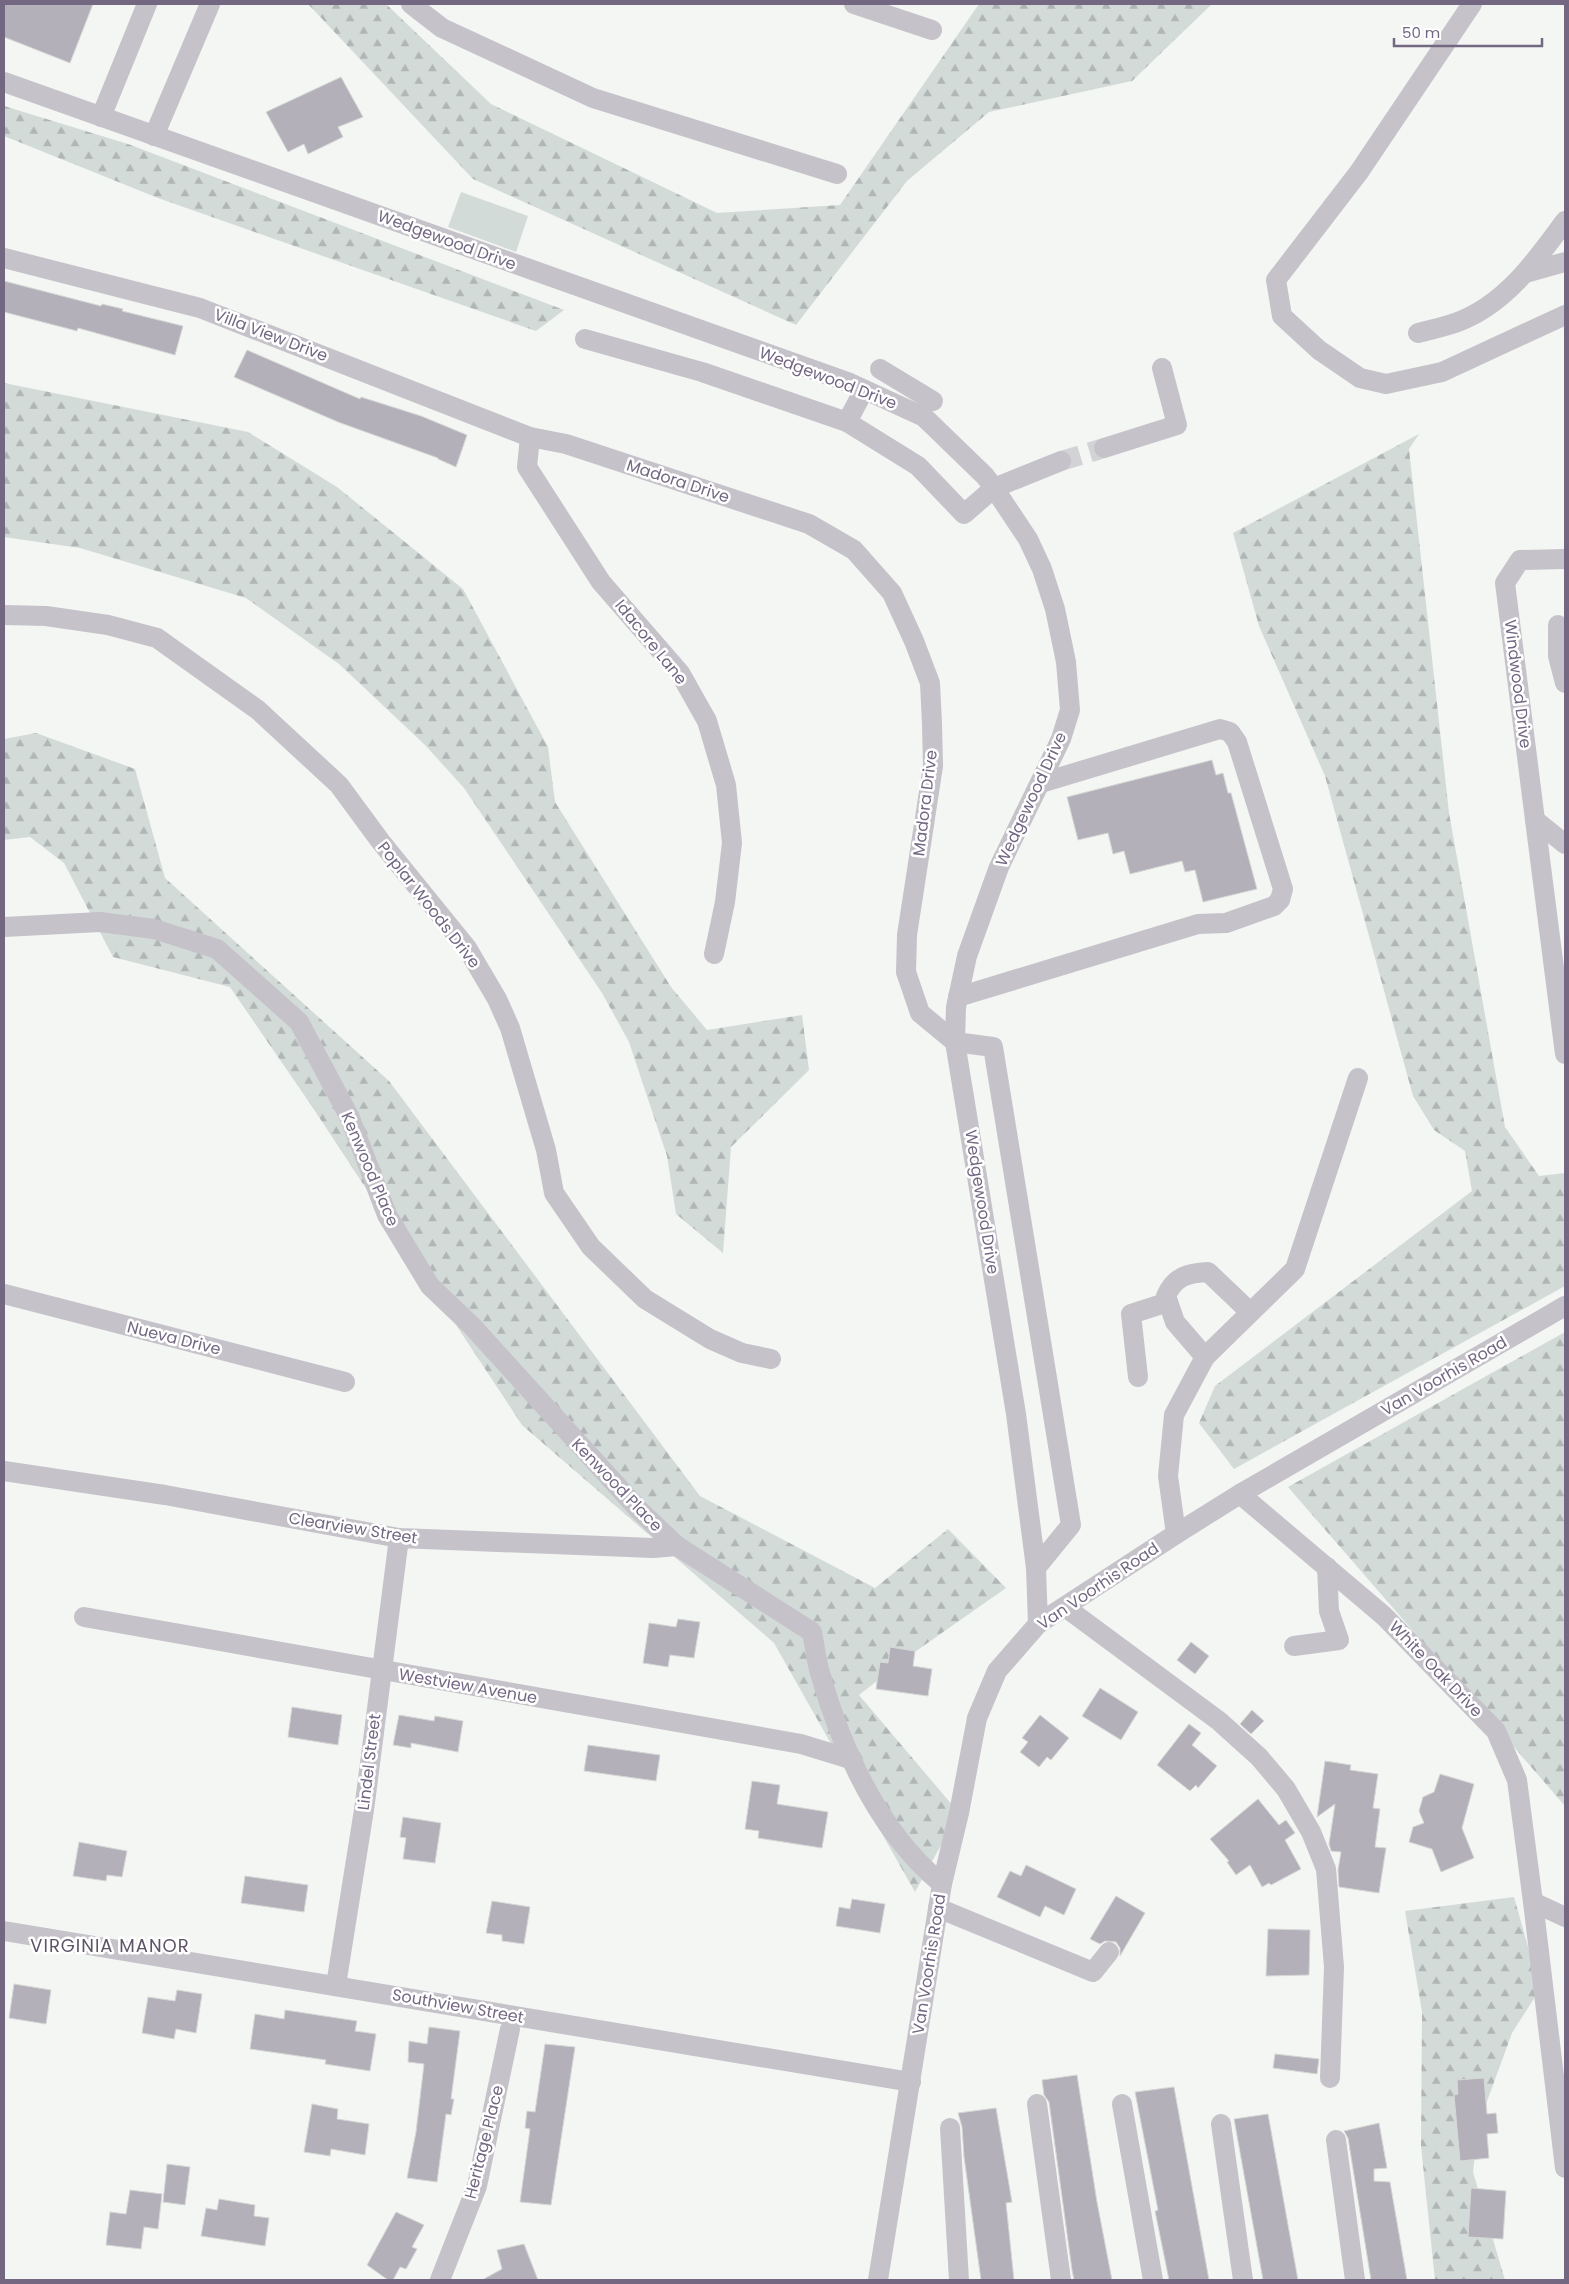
<svg xmlns="http://www.w3.org/2000/svg" width="1569" height="2284" font-family="Poppins,sans-serif">
	<defs>
		<pattern id="forest-firs" width="22" height="20" patternUnits="userSpaceOnUse" patternTransform="scale(1.25)"><rect width="22" height="20" fill="#d3dbd8"/><path d="M5 1l3.5 6h-7zM16 11l3.5 6h-7z" fill="#b0b5b5"/></pattern>
	</defs>
	<rect width="100%" height="100%" fill="#f3f6f3"/>
	<path fill="#d3dbd8" d="M461 192 528 216 516 252 448 227Z"/>
	<g fill="url(#forest-firs)">
		<path d="M308 4H386L491 104 717 213 840 205 979 4H1212L1132 81 989 112 907 181 796 325 473 179Z"/>
		<path d="M4 106 128 144 564 310 536 331 158 198 4 136Z"/>
		<path d="M4 383 248 432 337 487 463 589 548 747 555 802 671 987 707 1030 802 1015 809 1070 731 1147 723 1253 676 1214 667 1156 629 1042 602 993 464 788 425 745 339 664 246 598 80 548 4 537Z"/>
		<path d="M1419 434 1409 449 1449 813 1505 1127 1539 1176 1565 1173V1286L1234 1469 1199 1423 1215 1386 1472 1191 1465 1151 1434 1130 1413 1096 1325 776 1259 626 1233 533Z"/>
		<path d="M36 733 135 769 165 878 389 1081 700 1496 875 1588 948 1529 1006 1588 909 1656 859 1695 959 1813 915 1892 774 1643 522 1425 311 1105 230 987 113 957 64 863 30 837 4 840V739Z"/>
		<path d="M1565 1332V1806L1288 1487Z"/>
		<path d="M1514 1897 1540 1989 1512 2033 1478 2126 1473 2172 1505 2280H1435L1421 2146 1422 2012 1405 1911Z"/>
	</g>
	<g fill="#b3b0ba" stroke="#d6d8d6">
		<path d="M4 4H93L70 63 4 37Z"/>
		<path d="M341 77 363 117 338 127 343 137 308 154 304 144 288 152 266 112Z"/>
		<path d="M4 281 101 306 102 304 123 309 122 311 183 326 175 355 78 328 77 331 4 312Z"/>
		<path d="M247 350 360 399 361 397 421 416 467 435 456 467 438 459V458L338 422 234 377Z"/>
		<path d="M1212 760 1216 775 1223 773 1228 793H1231L1257 889 1203 902 1195 870 1185 872 1182 861 1130 874 1124 851 1113 854 1108 833 1078 840 1067 797Z"/>
		<path d="M678 1619 700 1622 694 1658 670 1655 668 1667 643 1663 649 1623 676 1627Z"/>
		<path d="M1191 1642 1209 1656 1195 1674 1177 1660Z"/>
		<path d="M890 1647 915 1651 913 1666 932 1669 928 1696 876 1689 880 1662 888 1663Z"/>
		<path d="M1100 1688 1138 1712 1121 1740 1082 1716Z"/>
		<path d="M292 1707 342 1715 338 1745 288 1737Z"/>
		<path d="M1252 1710 1264 1721 1251 1734 1240 1724Z"/>
		<path d="M399 1715 434 1721 435 1716 463 1721 458 1752 411 1743V1748L393 1745Z"/>
		<path d="M1040 1715 1069 1738 1051 1760 1047 1757 1039 1767 1020 1752 1028 1742 1022 1738Z"/>
		<path d="M1189 1724 1201 1733 1192 1745 1217 1766 1198 1788 1196 1785 1190 1791 1157 1765Z"/>
		<path d="M588 1745 660 1755 656 1781 584 1771Z"/>
		<path d="M1325 1761 1351 1765 1350 1770 1378 1774 1373 1808 1380 1809 1375 1847 1386 1848 1379 1893 1339 1887 1338 1870 1341 1852 1331 1851 1329 1844 1335 1804 1317 1817Z"/>
		<path d="M1440 1774 1474 1784 1462 1828 1474 1858 1441 1872 1432 1849 1409 1842 1413 1827 1424 1823 1419 1811 1423 1797 1434 1792Z"/>
		<path d="M752 1781 780 1785 777 1804 828 1812 822 1848 758 1838 759 1831 745 1829Z"/>
		<path d="M1258 1799 1279 1825 1286 1820 1295 1833 1285 1840 1301 1869 1271 1885 1269 1883 1262 1887 1250 1865 1236 1875 1227 1862 1229 1861 1210 1839Z"/>
		<path d="M403 1817 441 1823 435 1863 403 1859 406 1838 400 1837Z"/>
		<path d="M79 1842 127 1851 122 1877 107 1875 106 1881 73 1876Z"/>
		<path d="M1026 1865 1076 1889 1064 1915 1045 1906 1040 1917 997 1897 1010 1871 1021 1876Z"/>
		<path d="M245 1876 308 1885 304 1912 241 1903Z"/>
		<path d="M1116 1896 1145 1913 1120 1956V1948L1116 1942 1105 1941 1100 1944 1090 1939Z"/>
		<path d="M852 1899 885 1904 880 1933 836 1926 839 1907 850 1909Z"/>
		<path d="M492 1901 530 1907 524 1944 502 1941V1935L486 1933Z"/>
		<path d="M1268 1929 1310 1930 1309 1975 1266 1976Z"/>
		<path d="M14 1984 51 1990 46 2024 9 2018Z"/>
		<path d="M177 1990 202 1994 196 2033 176 2029 174 2039 142 2033 148 1997 175 2001Z"/>
		<path d="M285 2010 357 2021 355 2031 376 2034 370 2071 325 2064 326 2060 250 2049 255 2014 284 2019Z"/>
		<path d="M429 2027 460 2031 451 2099H454L451 2115 446 2114 437 2182 407 2178 416 2132 424 2064 408 2062 409 2041 427 2044Z"/>
		<path d="M545 2044 575 2047 551 2205 520 2202 530 2129 525 2128 527 2111 535 2112Z"/>
		<path d="M1275 2054 1319 2059 1317 2074 1273 2068Z"/>
		<path d="M1077 2075 1097 2202 1112 2280H1074L1072 2270 1049 2102 1044 2095 1042 2080Z"/>
		<path d="M1484 2078 1487 2114 1496 2113 1498 2133 1487 2134 1489 2158 1460 2161 1454 2095 1458 2094 1457 2080Z"/>
		<path d="M1174 2087 1191 2181 1209 2280H1169L1155 2211 1158 2210 1135 2092Z"/>
		<path d="M312 2104 338 2109 337 2119 369 2124 365 2155 331 2149 330 2156 304 2152Z"/>
		<path d="M996 2108 1012 2202 1006 2203 1014 2280H981L964 2157 962 2127 958 2113Z"/>
		<path d="M1268 2114 1298 2280H1263L1234 2119Z"/>
		<path d="M1379 2123 1387 2168 1374 2169V2181L1390 2182 1407 2280H1371L1348 2138 1344 2131Z"/>
		<path d="M167 2164 190 2167 185 2205 163 2202Z"/>
		<path d="M1471 2188 1506 2191 1503 2239 1468 2237Z"/>
		<path d="M130 2190 162 2194 158 2229 144 2227 141 2249 106 2245 110 2212 126 2214Z"/>
		<path d="M219 2199 255 2205 254 2216 269 2218 265 2246 201 2236 206 2208 217 2210Z"/>
		<path d="M396 2212 424 2225 412 2247 417 2249 406 2269 400 2267 393 2280H388L367 2265Z"/>
		<path d="M524 2244 538 2280H482L502 2269 497 2250Z"/>
	</g>
	<g fill="none" stroke-linecap="round" stroke-linejoin="round">
		<path stroke="#d3d2d7" stroke-width="20" stroke-dasharray="20 10" stroke-linecap="butt" d="M1061 461 1104 448"/>
		<g stroke="#c5c2c9" stroke-width="20">
			<path d="M411 4 442 28 593 98 837 174"/>
			<path d="M854 4 932 30"/>
			<path d="M1472 4 1359 172 1276 280 1282 316 1319 350 1360 378 1386 384 1442 372 1565 315"/>
			<path d="M4 82 850 383 924 417 985 476 994 488 1028 539 1042 569 1055 609 1066 662 1070 710 1061 739 999 867 967 956 956 1007 955 1042 1016 1414 1036 1568 1038 1624"/>
			<path d="M101 117 147 4"/>
			<path d="M154 136 210 4"/>
			<path d="M4 258 200 308 530 437 566 444 809 524 854 550 892 593 914 641 930 683 932 724 933 766 907 935 906 972 920 1013 955 1042 993 1047 1071 1525 1036 1568"/>
			<path d="M1526 273 1565 262"/>
			<path d="M1418 333C1430 330 1443 327 1455 323 1504 306 1536 261 1565 221"/>
			<path d="M585 339 702 372 847 422 918 466 964 514 994 488 1061 461"/>
			<path d="M880 369 933 401"/>
			<path d="M847 422 864 390"/>
			<path d="M530 437 527 467 601 582 680 673 707 721 726 785 732 843 725 902 714 954"/>
			<path d="M1104 448 1177 425 1162 368"/>
			<path d="M1565 559 1520 560 1505 583 1535 820 1565 844"/>
			<path d="M4 615 46 616 108 625 157 638 258 710 339 785 381 842 467 948 497 999 510 1028 546 1150 554 1193 591 1247 645 1299 710 1339 742 1353 771 1359"/>
			<path d="M1558 625V656L1565 683"/>
			<path d="M1535 820 1565 1054"/>
			<path d="M4 927 100 922 154 929 217 949 299 1022 350 1118 387 1215 430 1286 472 1326 639 1510 677 1546 812 1632C815 1646 816 1660 820 1673 842 1750 879 1832 942 1884"/>
			<path d="M958 997 1198 924 1226 923 1274 906 1280 900 1283 889 1237 742 1230 732 1220 729 1041 783"/>
			<path d="M4 1294 345 1382"/>
			<path d="M1205 1357 1175 1322 1166 1296C1175 1276 1188 1273 1208 1272L1250 1312"/>
			<path d="M1138 1377 1131 1314 1168 1302"/>
			<path d="M4 1471 165 1495 399 1538 653 1548 677 1546"/>
			<path d="M1240 1494 1384 1616 1496 1731 1517 1780 1533 1902"/>
			<path d="M1176 1534 1168 1476 1174 1415 1205 1357 1295 1269 1358 1078"/>
			<path d="M1065 1607 1219 1721 1259 1757 1286 1789 1311 1832 1326 1869 1334 1967 1330 2078"/>
			<path d="M84 1617 801 1744 850 1759"/>
			<path d="M1294 1646 1339 1640 1329 1611 1327 1567"/>
			<path d="M938 1908 1093 1972 1109 1952"/>
			<path d="M1565 1917 1533 1902 1565 2168"/>
			<path d="M4 1931 911 2082"/>
			<path d="M336 1985 364 1810 399 1538"/>
			<path d="M1037 2104 1061 2280"/>
			<path d="M1122 2104 1153 2280"/>
			<path d="M1221 2124 1243 2280"/>
			<path d="M950 2128 959 2280"/>
			<path d="M1336 2140 1355 2280"/>
			<path d="M440 2280 477 2186 510 2029"/>
			<path d="M878 2280 942 1884 959 1813 977 1718 997 1671 1038 1624 1176 1534 1240 1494 1565 1306"/>
		</g>
	</g>
	<g text-anchor="middle" dominant-baseline="central" stroke-width="5" stroke-linejoin="round" paint-order="stroke">
		<g font-size="16" fill="#736782" stroke="#fff">
			<text transform="translate(447 240) rotate(20)">Wedgewood Drive</text>
			<text transform="translate(271 335) rotate(21)">Villa View Drive</text>
			<text transform="translate(828 378) rotate(21)">Wedgewood Drive</text>
			<text transform="translate(678 481) rotate(18)">Madora Drive</text>
			<text transform="translate(651 642) rotate(51)">Idacore Lane</text>
			<text transform="translate(1518 684) rotate(83)">Windwood Drive</text>
			<text transform="translate(1031 799) rotate(-65)">Wedgewood Drive</text>
			<text transform="translate(925 803) rotate(-83)">Madora Drive</text>
			<text transform="translate(429 905) rotate(52)">Poplar Woods Drive</text>
			<text transform="translate(370 1169) rotate(67)">Kenwood Place</text>
			<text transform="translate(982 1202) rotate(81)">Wedgewood Drive</text>
			<text transform="translate(174 1338) rotate(14)">Nueva Drive</text>
			<text transform="translate(1444 1376) rotate(-30)">Van Voorhis Road</text>
			<text transform="translate(617 1485) rotate(46)">Kenwood Place</text>
			<text transform="translate(353 1528) rotate(9)">Clearview Street</text>
			<text transform="translate(1098 1586) rotate(-34)">Van Voorhis Road</text>
			<text transform="translate(1436 1669) rotate(46)">White Oak Drive</text>
			<text transform="translate(468 1686) rotate(10)">Westview Avenue</text>
			<text transform="translate(369 1762) rotate(-83)">Lindel Street</text>
			<text transform="translate(929 1964) rotate(-81)">Van Voorhis Road</text>
			<text transform="translate(458 2006) rotate(10)">Southview Street</text>
			<text transform="translate(484 2142) rotate(-76)">Heritage Place</text>
		</g>
		<g font-size="18" letter-spacing="1" fill="#5d5468" stroke="#fff">
			<text x="110" y="1945">VIRGINIA MANOR</text>
		</g>
	</g>
	<rect width="1569" height="2284" fill="none" stroke="#736782" stroke-width="10"/>
	<path d="M1394 38v8h148v-8" fill="none" stroke="#736782" stroke-width="2.5"/>
	<text x="1402" y="38" font-size="15" fill="#736782" stroke="#ffffff" stroke-width="4" paint-order="stroke">50 m</text>
</svg>
